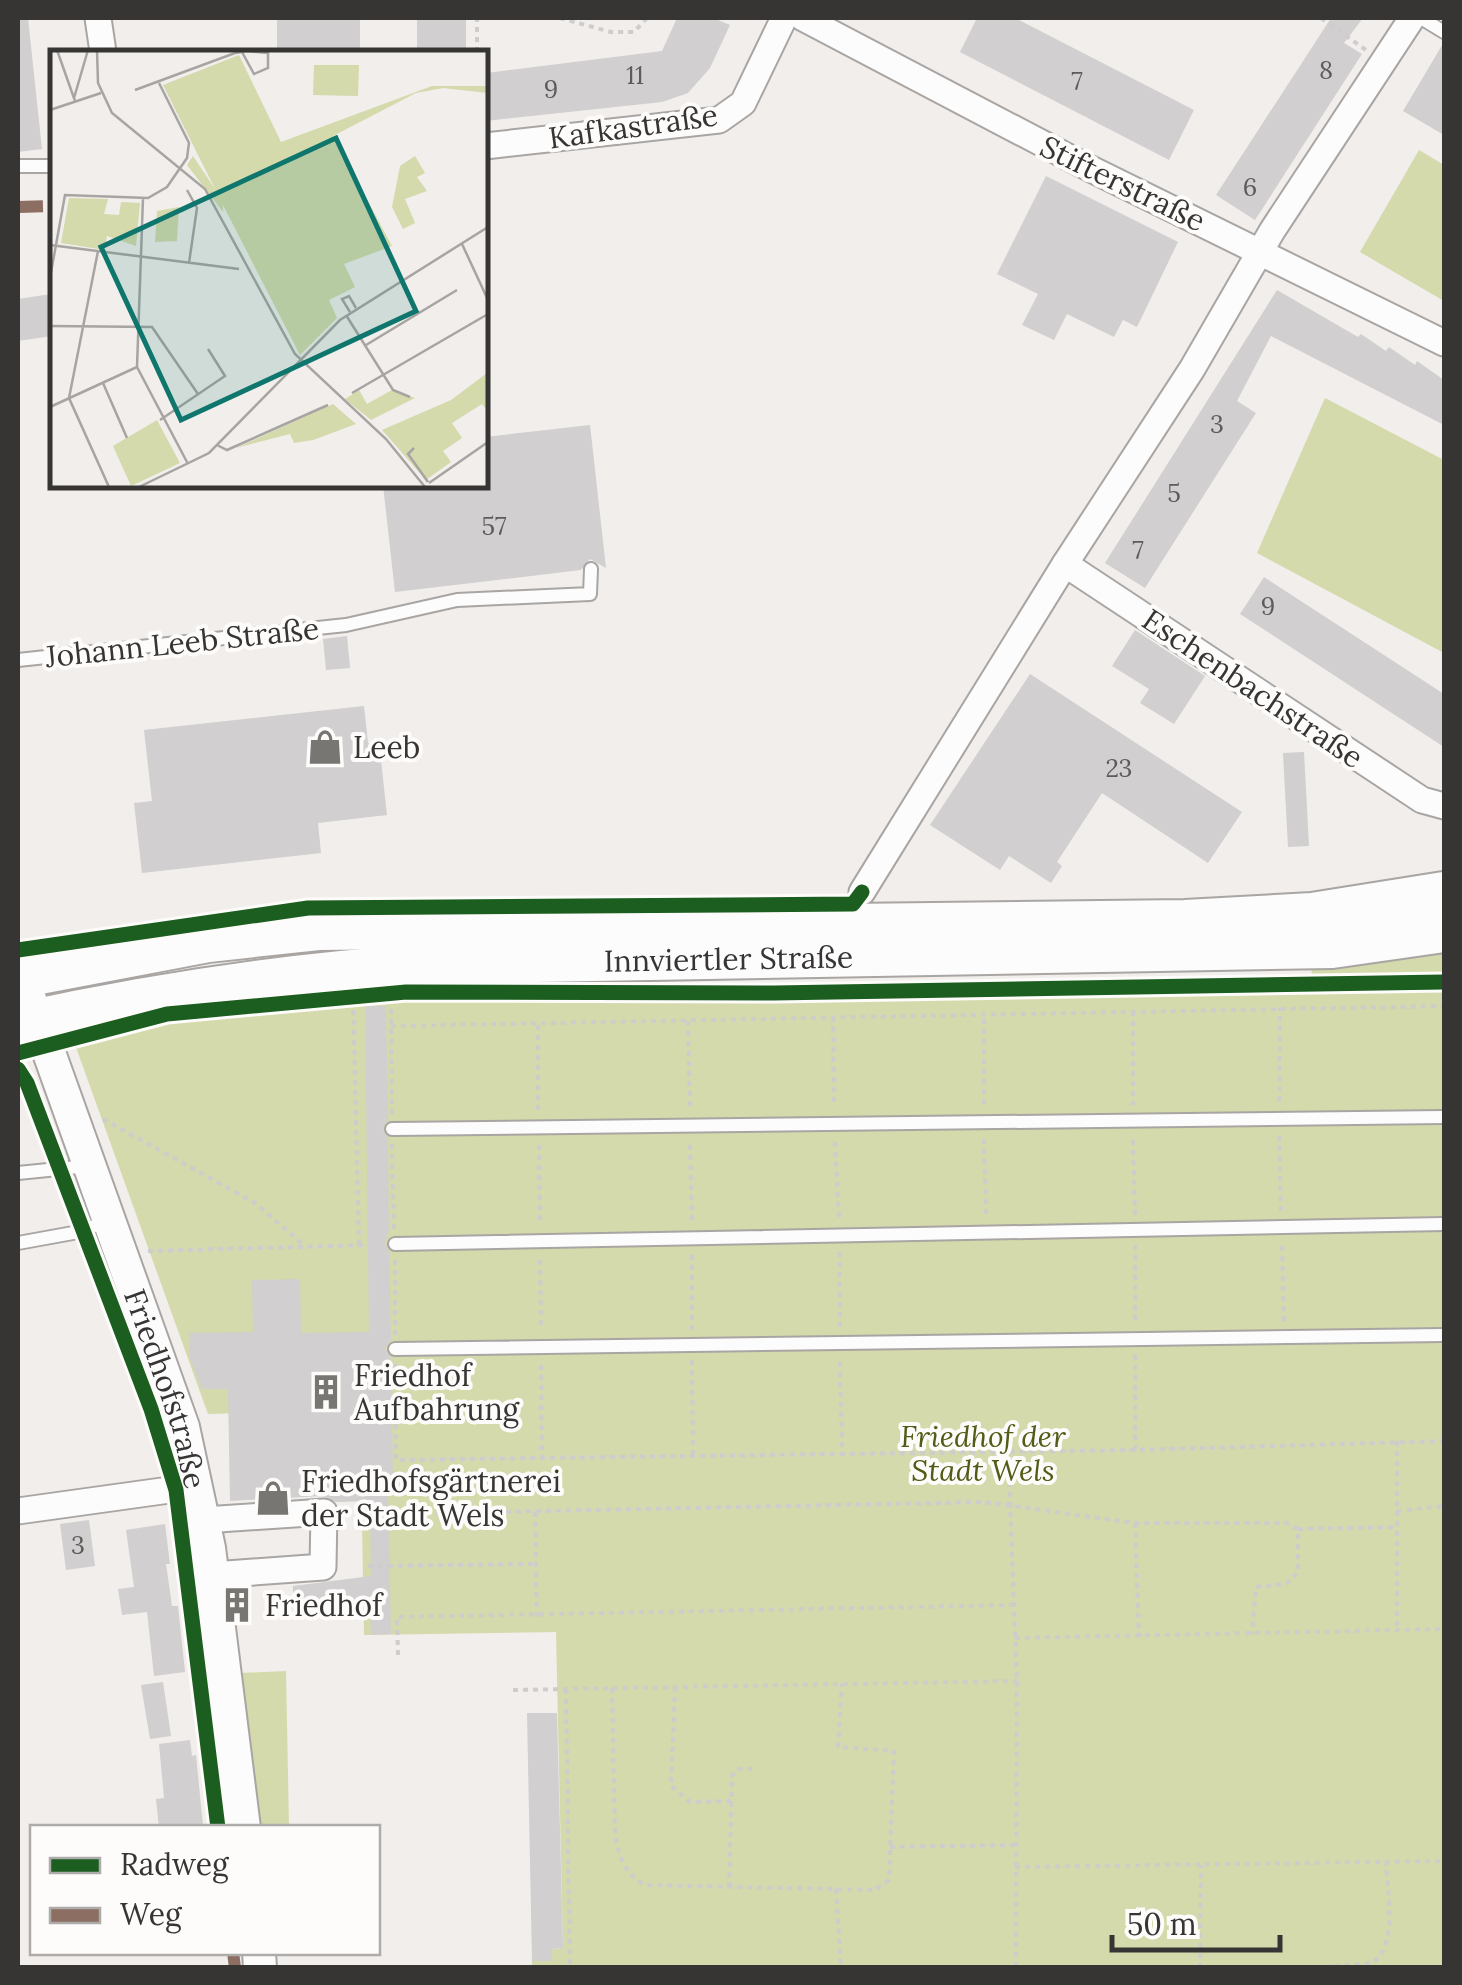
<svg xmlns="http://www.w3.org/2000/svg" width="1462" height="1985" font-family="Lora,serif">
	<rect width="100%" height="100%" fill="#f1eeeb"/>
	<g fill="#d4daab">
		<path d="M1419 150 1444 165V301L1360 252Z"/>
		<path d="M1325 398 1444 460V653L1257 553Z"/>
		<path d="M1444 950V974L1312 976 1311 965Z"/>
		<path d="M1444 985V1967H532V1961L552 1960V1949L563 1948 556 1632 364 1635 360 1409 208 1414 73 1039 230 1011 406 1000Z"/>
		<path d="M286 1671 289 1827H261L241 1673Z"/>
	</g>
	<g fill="#d1cfcf">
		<path d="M28 18 42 149 18 152V19Z"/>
		<rect x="277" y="18" width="83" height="34"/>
		<rect x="417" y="18" width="49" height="34"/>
		<path d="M677 18H713L730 25 710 68 688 93 662 102 485 121 486 73 662 51Z"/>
		<path d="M977 18H1015L1194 110 1169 160 960 52Z"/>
		<path d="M1331 18H1363L1344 43 1362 54 1255 220 1216 195Z"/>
		<path d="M1444 42V135L1403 111Z"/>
		<path d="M1046 176 1178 242 1137 327 1123 320 1114 337 1067 314 1054 340 1022 325 1038 294 997 274Z"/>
		<path d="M1277 290 1358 337 1361 334 1386 351 1389 347 1415 365 1417 361 1444 380V425L1271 336 1237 401 1256 413 1145 588 1105 563Z"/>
		<path d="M51 294 52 336 18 341V299Z"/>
		<path d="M590 425 606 568 590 559 581 570 395 592 383 485H485V437Z"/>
		<path d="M1264 577 1444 694V747L1240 614Z"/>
		<path d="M1135 630 1205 676 1174 724 1140 703 1149 689 1112 666Z"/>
		<path d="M347 636 350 668 326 670 323 639Z"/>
		<path d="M1030 674 1242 812 1208 863 1102 793 1057 862 1062 866 1051 883 1009 856 1000 870 930 825Z"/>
		<path d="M364 706 368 743 379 742 387 815 318 823 321 853 142 873 134 803 152 801 144 730Z"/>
		<path d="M1304 752 1309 846 1288 847 1283 753Z"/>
		<path d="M365 1006H386L388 1120 382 1128 388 1138 389 1230 385 1243 389 1252 391 1340 385 1348 391 1358 393 1487H388L391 1634 371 1635 370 1603 312 1605V1613L293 1614V1586L371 1576 370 1501 336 1502 323 1496 230 1501 228 1389H202L189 1356V1333L253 1332 252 1280 300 1279 301 1333 369 1332Z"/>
		<path d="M89 1520 95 1566 66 1570 60 1524Z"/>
		<path d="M165 1524 170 1564H166L172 1606H178L185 1672 154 1676 147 1612 122 1615 118 1589 134 1587 126 1530Z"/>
		<path d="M163 1682 171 1736 150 1739 141 1685Z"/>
		<path d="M527 1713H557L563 1948 552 1949V1961H532Z"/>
		<path d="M190 1740 192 1756 196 1755 203 1826 159 1828 156 1799 164 1798 159 1744Z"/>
	</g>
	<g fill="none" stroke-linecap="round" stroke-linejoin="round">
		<defs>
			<g id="service">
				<path d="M1421 18 1444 32"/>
				<path d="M18 166H52"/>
				<path d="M18 660 346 625 457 600 590 594 591 569"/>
				<path d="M392 1129 1444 1117"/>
				<path d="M18 1173 88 1166"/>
				<path d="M18 1243 84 1231 108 1219"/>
				<path d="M395 1244 1444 1224"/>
				<path d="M395 1349 1444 1335"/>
			</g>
			<g id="minor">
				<path d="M98 18 103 52"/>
				<path d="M803 18 1089 168 1444 343"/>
				<path d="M485 146 719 120 743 103 784 18"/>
				<path d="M1065 564 1422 800 1444 806"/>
				<path d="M862 892 1065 564 1192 369 1272 231 1412 18"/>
				<path d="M18 1511 198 1486"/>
				<path d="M204 1520 324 1512 323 1567 213 1575"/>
			</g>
			<g id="tertiary">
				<path id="s1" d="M18 966 183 1427 209 1548 244 1828"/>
				<path d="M259 1952 260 1968"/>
			</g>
			<g id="primary">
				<path d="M18 978 208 942 318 930 1185 920 1312 913 1444 892"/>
				<path id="s2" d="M18 1023C154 993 288 973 427 964L1332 948 1444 932"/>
			</g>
		</defs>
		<use href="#service" stroke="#a8a5a3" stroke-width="16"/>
		<use href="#minor" stroke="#a8a5a3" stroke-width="29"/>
		<use href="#tertiary" stroke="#a8a5a3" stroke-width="36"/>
		<use href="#primary" stroke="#a8a5a3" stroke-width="44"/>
		<g stroke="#cecdcc" stroke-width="4" stroke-dasharray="5 5" stroke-linecap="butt">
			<path d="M560 18 611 32H634L647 18"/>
			<path d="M1321 18 1366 50"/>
			<path d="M477 52V18"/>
			<path d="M353 1000 359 1245"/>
			<path d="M391 1009 392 1115"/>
			<path d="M1133 1011V1105"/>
			<path d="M833 1017 834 1107"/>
			<path d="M688 1021 690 1110"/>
			<path d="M538 1025V1110"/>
			<path d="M391 1026 1444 1006"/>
			<path d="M1279 1101 1280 1008"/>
			<path d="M984 1104V1014"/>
			<path d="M103 1119 255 1203 305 1246"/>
			<path d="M1279 1136 1281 1211"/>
			<path d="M984 1139 986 1214"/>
			<path d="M1133 1140 1135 1215"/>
			<path d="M835 1142 839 1217"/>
			<path d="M392 1144 394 1230"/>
			<path d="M539 1145 540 1225"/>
			<path d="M690 1145 692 1220"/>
			<path d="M1135 1245V1320"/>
			<path d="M1282 1246 1284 1321"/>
			<path d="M148 1251 368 1245"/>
			<path d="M839 1252 840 1327"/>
			<path d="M540 1260 541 1330"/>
			<path d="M692 1330V1255"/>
			<path d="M395 1335V1259"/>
			<path d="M692 1360 693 1455"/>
			<path d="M840 1362 842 1452"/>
			<path d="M395 1364 396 1460 1135 1450 1444 1441"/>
			<path d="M541 1365 542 1458"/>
			<path d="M1397 1441V1630"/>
			<path d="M1135 1450V1355"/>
			<path d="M1008 1452 1017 1681 1016 1968"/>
			<path d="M1397 1511 1444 1506"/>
			<path d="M535 1512 537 1622"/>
			<path d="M396 1514 984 1502 1135 1523H1287L1298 1529V1572L1286 1584 1256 1587 1252 1634"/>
			<path d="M1135 1523 1139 1637"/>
			<path d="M1298 1529 1397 1527"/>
			<path d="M368 1566 536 1564"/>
			<path d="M1015 1638 1444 1629"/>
			<path d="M398 1655 397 1617 1014 1605"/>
			<path d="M675 1687 671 1786 690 1802 731 1801"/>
			<path d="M612 1688 615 1835C619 1856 626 1879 647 1885L875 1890 889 1880 894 1751 838 1747 842 1684"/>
			<path d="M566 1689 570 1968"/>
			<path d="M513 1690 1017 1681"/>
			<path d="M890 1847 1015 1845"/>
			<path d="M1015 1867 1444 1861"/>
			<path d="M729 1887 732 1776 737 1769H752"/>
			<path d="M836 1889 841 1968"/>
			<path d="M1200 1968 1201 1865"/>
			<path d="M1305 1968 1372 1963C1399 1945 1387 1892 1386 1863"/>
		</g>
		<use href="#service" stroke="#fdfcfc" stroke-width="12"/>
		<use href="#minor" stroke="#fdfcfc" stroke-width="25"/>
		<use href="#tertiary" stroke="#fdfcfc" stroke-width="32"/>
		<use href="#primary" stroke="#fdfcfc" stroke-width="40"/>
		<g stroke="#8d6e63" stroke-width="12" stroke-dasharray="25 12" stroke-linecap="butt">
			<path d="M18 207 52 206"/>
			<path d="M233 1952 235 1968"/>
		</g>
		<defs>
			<g id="cycleway">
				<path d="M18 950 308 908 853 904 862 892"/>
				<path d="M18 1053 167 1014 406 992 774 993 1444 982"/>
				<path d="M18 1069 27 1083 151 1409 176 1490 218 1828"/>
			</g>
		</defs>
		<use href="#cycleway" stroke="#fefcfa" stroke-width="21"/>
		<use href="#cycleway" stroke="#1b5e20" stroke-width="15"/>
	</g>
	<defs>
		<symbol id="shop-bare" viewBox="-9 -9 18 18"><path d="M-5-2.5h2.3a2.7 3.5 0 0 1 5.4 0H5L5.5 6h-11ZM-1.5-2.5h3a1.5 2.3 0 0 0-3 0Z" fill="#787673" stroke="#fefcfa" stroke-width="2.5" paint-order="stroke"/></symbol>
		<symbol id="building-bare" viewBox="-9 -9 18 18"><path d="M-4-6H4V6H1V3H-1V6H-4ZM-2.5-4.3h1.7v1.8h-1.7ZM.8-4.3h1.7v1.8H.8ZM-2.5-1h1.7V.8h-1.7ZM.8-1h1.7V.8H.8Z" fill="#787673" stroke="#fefcfa" stroke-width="2.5" paint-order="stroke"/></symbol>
	</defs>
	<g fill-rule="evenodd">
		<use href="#shop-bare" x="300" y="722" width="50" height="50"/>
		<use href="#building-bare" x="301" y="1367" width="50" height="50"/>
		<use href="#shop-bare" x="248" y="1473" width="50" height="50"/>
		<use href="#building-bare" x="212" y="1580" width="50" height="50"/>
	</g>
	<g text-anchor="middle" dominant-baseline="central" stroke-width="8" stroke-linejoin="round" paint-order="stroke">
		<g font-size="25" fill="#5e5c5a">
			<text x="1326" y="70">8</text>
			<text x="635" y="75">11</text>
			<text x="1077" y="81">7</text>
			<text x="551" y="89">9</text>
			<text x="1250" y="187">6</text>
			<text x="1217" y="424">3</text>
			<text x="1174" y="493">5</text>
			<text x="494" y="526">57</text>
			<text x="1138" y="550">7</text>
			<text x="1268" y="606">9</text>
			<text x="1119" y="768">23</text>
			<text x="78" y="1545">3</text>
		</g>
		<g font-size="30" fill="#373533" stroke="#fefcfa">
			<text transform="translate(633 126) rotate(-8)">Kafkastraße</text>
			<text transform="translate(1123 183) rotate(26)">Stifterstraße</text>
			<text transform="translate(182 642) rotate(-6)">Johann Leeb Straße</text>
			<text transform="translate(1253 688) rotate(34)">Eschenbachstraße</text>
			<text stroke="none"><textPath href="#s2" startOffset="715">Innviertler Straße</textPath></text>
			<text stroke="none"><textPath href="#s1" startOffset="448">Friedhofstraße</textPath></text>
		</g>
		<g font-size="30" fill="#373533" stroke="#fefcfa" text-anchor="start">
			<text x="353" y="747">Leeb</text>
			<text x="354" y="1375">Friedhof<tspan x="354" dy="34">Aufbahrung</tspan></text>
			<text x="301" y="1481">Friedhofsgärtnerei<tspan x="301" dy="34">der Stadt Wels</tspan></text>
			<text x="265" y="1605">Friedhof</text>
		</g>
		<g font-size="30" font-style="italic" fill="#535c16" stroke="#fefcfa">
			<text x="983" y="1436">Friedhof der<tspan x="983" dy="34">Stadt Wels</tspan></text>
		</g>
	</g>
	<g transform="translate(50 50)">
		<rect width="438" height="438" fill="#f1eeeb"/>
		<path d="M189 5 231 92 382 36H437L438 43 393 38 366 43 283 86 342 196 294 214 305 237 279 250 287 268 250 305 173 155V162L137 115 143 106 165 139 113 35ZM264 15H309L308 46 263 45ZM365 106 375 123 367 127 377 141 355 149 365 173 353 179 342 157 350 116ZM19 148 58 149 54 164 69 165 71 152 90 153 86 196 57 186 55 200 11 193ZM129 157 127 191 105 192 107 161ZM437 323V360L432 354 402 373 412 388 393 401 401 412 376 430 332 380 401 350ZM309 340 317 354 342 340 365 348 321 370 295 349ZM283 354 306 374 263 390 244 393 240 384 186 398ZM107 370 130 413 81 436 63 396Z" fill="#d4daab"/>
		<path fill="none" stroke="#a7a4a1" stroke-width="2.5" d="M7 0 25 51M47 0 48 33 62 63 155 139 245 304 336 389 375 437M85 40 185 3 192 2 196 1 218 3V18L204 24 192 2M24 48 38 0M0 60 51 43M137 140 147 158 139 213M93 148 87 317 138 414M412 194 438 250M0 195 189 219M48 201 19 348 59 437M0 228 15 145 98 148 117 137 137 108 139 93 109 33M300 262 292 249 299 246 306 258M296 265 343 340 360 347M0 276 102 277 148 344M316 295 407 240M53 333 77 388M302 343 438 264M0 357 87 317M110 370 175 326 158 299M167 395 177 400 278 355M364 398 358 404 378 432M379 433 438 392M89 437 159 403 290 270 438 177"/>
		<path fill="#0f766e" fill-opacity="0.15" stroke="#0f766e" stroke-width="5" d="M286 88 366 261 131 370 51 197Z"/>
		<rect width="438" height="438" fill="none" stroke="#373533" stroke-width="5"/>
	</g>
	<rect width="1462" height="1985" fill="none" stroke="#373533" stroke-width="40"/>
	<rect x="30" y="1825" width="350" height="130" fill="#fefcfa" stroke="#aeacaa" stroke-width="2.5"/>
	<rect x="50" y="1858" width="50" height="15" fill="#1b5e20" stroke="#aeacaa" stroke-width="2.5"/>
	<text x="120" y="1875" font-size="30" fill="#373533">Radweg</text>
	<rect x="50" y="1908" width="50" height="15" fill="#8d6e63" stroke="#aeacaa" stroke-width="2.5"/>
	<text x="120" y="1925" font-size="30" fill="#373533">Weg</text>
	<path d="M1112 1935v15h168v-15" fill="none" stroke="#373533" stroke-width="5"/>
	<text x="1127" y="1935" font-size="30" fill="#373533" stroke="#fefcfa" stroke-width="8" paint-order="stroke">50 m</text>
</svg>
